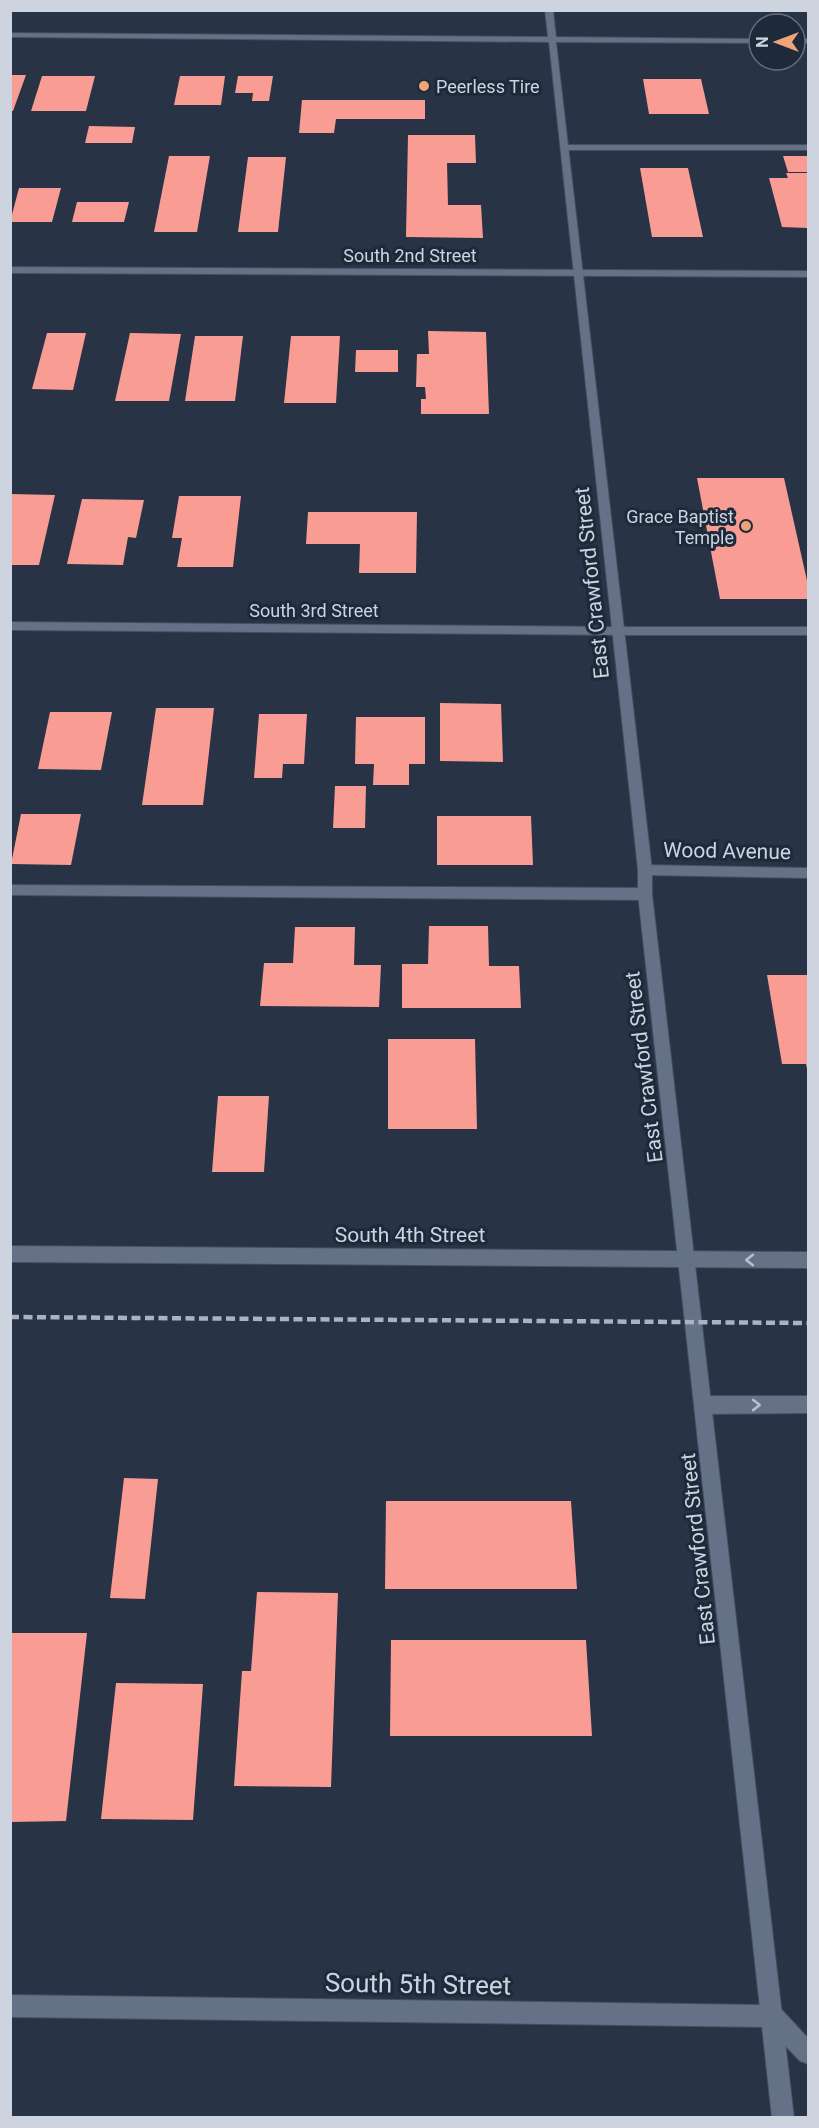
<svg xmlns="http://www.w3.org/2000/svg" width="819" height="2128" font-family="Roboto,sans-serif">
	<rect width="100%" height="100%" fill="#283345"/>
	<g fill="#f99c93">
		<path d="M10 75H26L13 111H10Z"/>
		<path d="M42 76H95L86 111H31Z"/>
		<path d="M180 76H225L221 105H174Z"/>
		<path d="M238 76H273L269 101H252L253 93H235Z"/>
		<path d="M643 79H701L709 114H649Z"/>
		<path d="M302 100H425V119H336L334 133H299Z"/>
		<path d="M89 126 135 127 132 143H85Z"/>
		<path d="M408 135H475L476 163H447L448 205H481L483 238 406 237Z"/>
		<path d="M169 156H210L197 232H154Z"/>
		<path d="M783 156H808V172H788Z"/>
		<path d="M248 157H286L278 232H238Z"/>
		<path d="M640 168H688L703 237H652Z"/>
		<path d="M786 173H807L808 228 782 227 769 178H788Z"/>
		<path d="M19 188H61L52 222H10Z"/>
		<path d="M77 202H129L124 222H72Z"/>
		<path d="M428 331 486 332 489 414H421V399H426L425 387H416L417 354H429Z"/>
		<path d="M47 333H86L73 390 32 389Z"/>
		<path d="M130 333 181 334 169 401H115Z"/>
		<path d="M195 336H243L235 401H185Z"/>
		<path d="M291 336H340L336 403H284Z"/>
		<path d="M356 350H398V372H355Z"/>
		<path d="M697 478H784L808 585V599H720Z"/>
		<path d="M10 494 55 495 39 565H10Z"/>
		<path d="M179 496H241L233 567H177L182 538H172Z"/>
		<path d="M82 499 144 500 136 538 128 537 123 565 67 564Z"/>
		<path d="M308 512H417L416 573H359L360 544H306Z"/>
		<path d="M440 703 501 704 503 762 440 761Z"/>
		<path d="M156 708H214L203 805H142Z"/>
		<path d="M50 712H112L101 770 38 769Z"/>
		<path d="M259 714H307L304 764H283L282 778H254Z"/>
		<path d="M356 717H425V764H409V785H373L374 764H355Z"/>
		<path d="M335 786H366L365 828H333Z"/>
		<path d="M21 814H81L71 865 11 864Z"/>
		<path d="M437 816H531L533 865H437Z"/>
		<path d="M429 926H488L489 966H519L521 1008H402V964H428Z"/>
		<path d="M295 927H355L354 965H381L379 1007 260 1006 264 963H293Z"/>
		<path d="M767 975H808V1073L806 1064H782Z"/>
		<path d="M388 1039H475L477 1129H388Z"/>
		<path d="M218 1096H269L264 1172H212Z"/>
		<path d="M124 1478 158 1479 145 1599 110 1598Z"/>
		<path d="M386 1501H571L577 1589H385Z"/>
		<path d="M257 1592 338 1593 331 1787 234 1786 242 1671H251Z"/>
		<path d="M10 1633H87L66 1821 10 1822Z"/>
		<path d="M391 1640H586L592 1736H390Z"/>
		<path d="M116 1683 203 1684 193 1820 101 1819Z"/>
	</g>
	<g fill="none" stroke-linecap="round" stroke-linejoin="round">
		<defs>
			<g id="lane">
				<path d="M565 145H808V150H562V146Z"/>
				<path d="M618 627H808V635H618L612 631Z"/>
				<path d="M10 885 645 888 652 894 645 900 10 895Z"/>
			</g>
			<g id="street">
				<path d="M10 267 808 271V277L10 273Z"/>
				<path d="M10 622 618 627 624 631 618 635 10 630Z"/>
				<path d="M645 865 808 868V878L645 875 638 870Z"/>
				<path d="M10 1246 808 1252V1268L10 1262Z"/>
				<path d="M703 1396H808V1413L703 1414 697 1411 694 1405 697 1399Z"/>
				<path d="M10 1995 772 2005 780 2008 808 2038V2064L800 2061 767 2027 10 2017Z"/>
			</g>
			<g id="secondary">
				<path d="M545 10H553L556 37 759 39V43L556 42 652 870V894L794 2118H772L638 894V870L549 42 10 37V33L548 37Z"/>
				<rect x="795" y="39" width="13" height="4"/>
			</g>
		</defs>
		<use href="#lane" stroke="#454e5e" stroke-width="2"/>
		<use href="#street" stroke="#454e5e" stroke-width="2"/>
		<use href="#secondary" stroke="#454e5e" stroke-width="2"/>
		<use href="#lane" fill="#657186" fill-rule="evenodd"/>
		<use href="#street" fill="#657186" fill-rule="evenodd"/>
		<use href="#secondary" fill="#657186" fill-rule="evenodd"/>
		<path stroke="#abb3c0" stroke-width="4.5" stroke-dasharray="9 4.5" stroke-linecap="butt" d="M10 1317 808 1323"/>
	</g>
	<defs><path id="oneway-chevron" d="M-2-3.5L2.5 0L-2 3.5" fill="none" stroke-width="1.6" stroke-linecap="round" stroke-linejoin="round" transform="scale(1.5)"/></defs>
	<g stroke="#b8c0ce">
		<use href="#oneway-chevron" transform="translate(750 1260) rotate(-180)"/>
		<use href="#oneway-chevron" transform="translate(756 1405)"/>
	</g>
	<g fill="#f0a279" stroke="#1e293a" stroke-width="2">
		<circle cx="424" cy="86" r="6"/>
		<circle cx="746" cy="526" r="6"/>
	</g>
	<g text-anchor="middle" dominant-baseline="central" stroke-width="6" stroke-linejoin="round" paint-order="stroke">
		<g font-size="18" fill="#cdd4e0" stroke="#1e293a" text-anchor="start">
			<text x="436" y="86">Peerless Tire</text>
			<text x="734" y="516" text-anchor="end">Grace Baptist<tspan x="734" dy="21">Temple</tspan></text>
		</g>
		<g font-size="18" fill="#cdd4e0" stroke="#1e293a">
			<text x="410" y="255">South 2nd Street</text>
			<text x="314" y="610">South 3rd Street</text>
		</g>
		<g font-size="21" fill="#cdd4e0" stroke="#1e293a">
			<text transform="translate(592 583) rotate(-96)">East Crawford Street</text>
			<text transform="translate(727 851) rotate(1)">Wood Avenue</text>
			<text transform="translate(644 1067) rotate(-97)">East Crawford Street</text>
			<text x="410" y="1235">South 4th Street</text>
			<text transform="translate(698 1549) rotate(-96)">East Crawford Street</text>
		</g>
		<g font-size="26" fill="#cdd4e0" stroke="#1e293a">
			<text transform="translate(418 1984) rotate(1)">South 5th Street</text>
		</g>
	</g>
	<rect width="819" height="2128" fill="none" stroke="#cdd4e0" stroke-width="24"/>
	<g transform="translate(777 42) rotate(270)"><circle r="28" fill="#1e293a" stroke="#646d7c" stroke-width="1.5"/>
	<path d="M0-4.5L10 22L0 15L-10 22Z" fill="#f0a279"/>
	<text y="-9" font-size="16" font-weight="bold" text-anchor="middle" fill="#cdd4e0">N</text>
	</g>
</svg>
